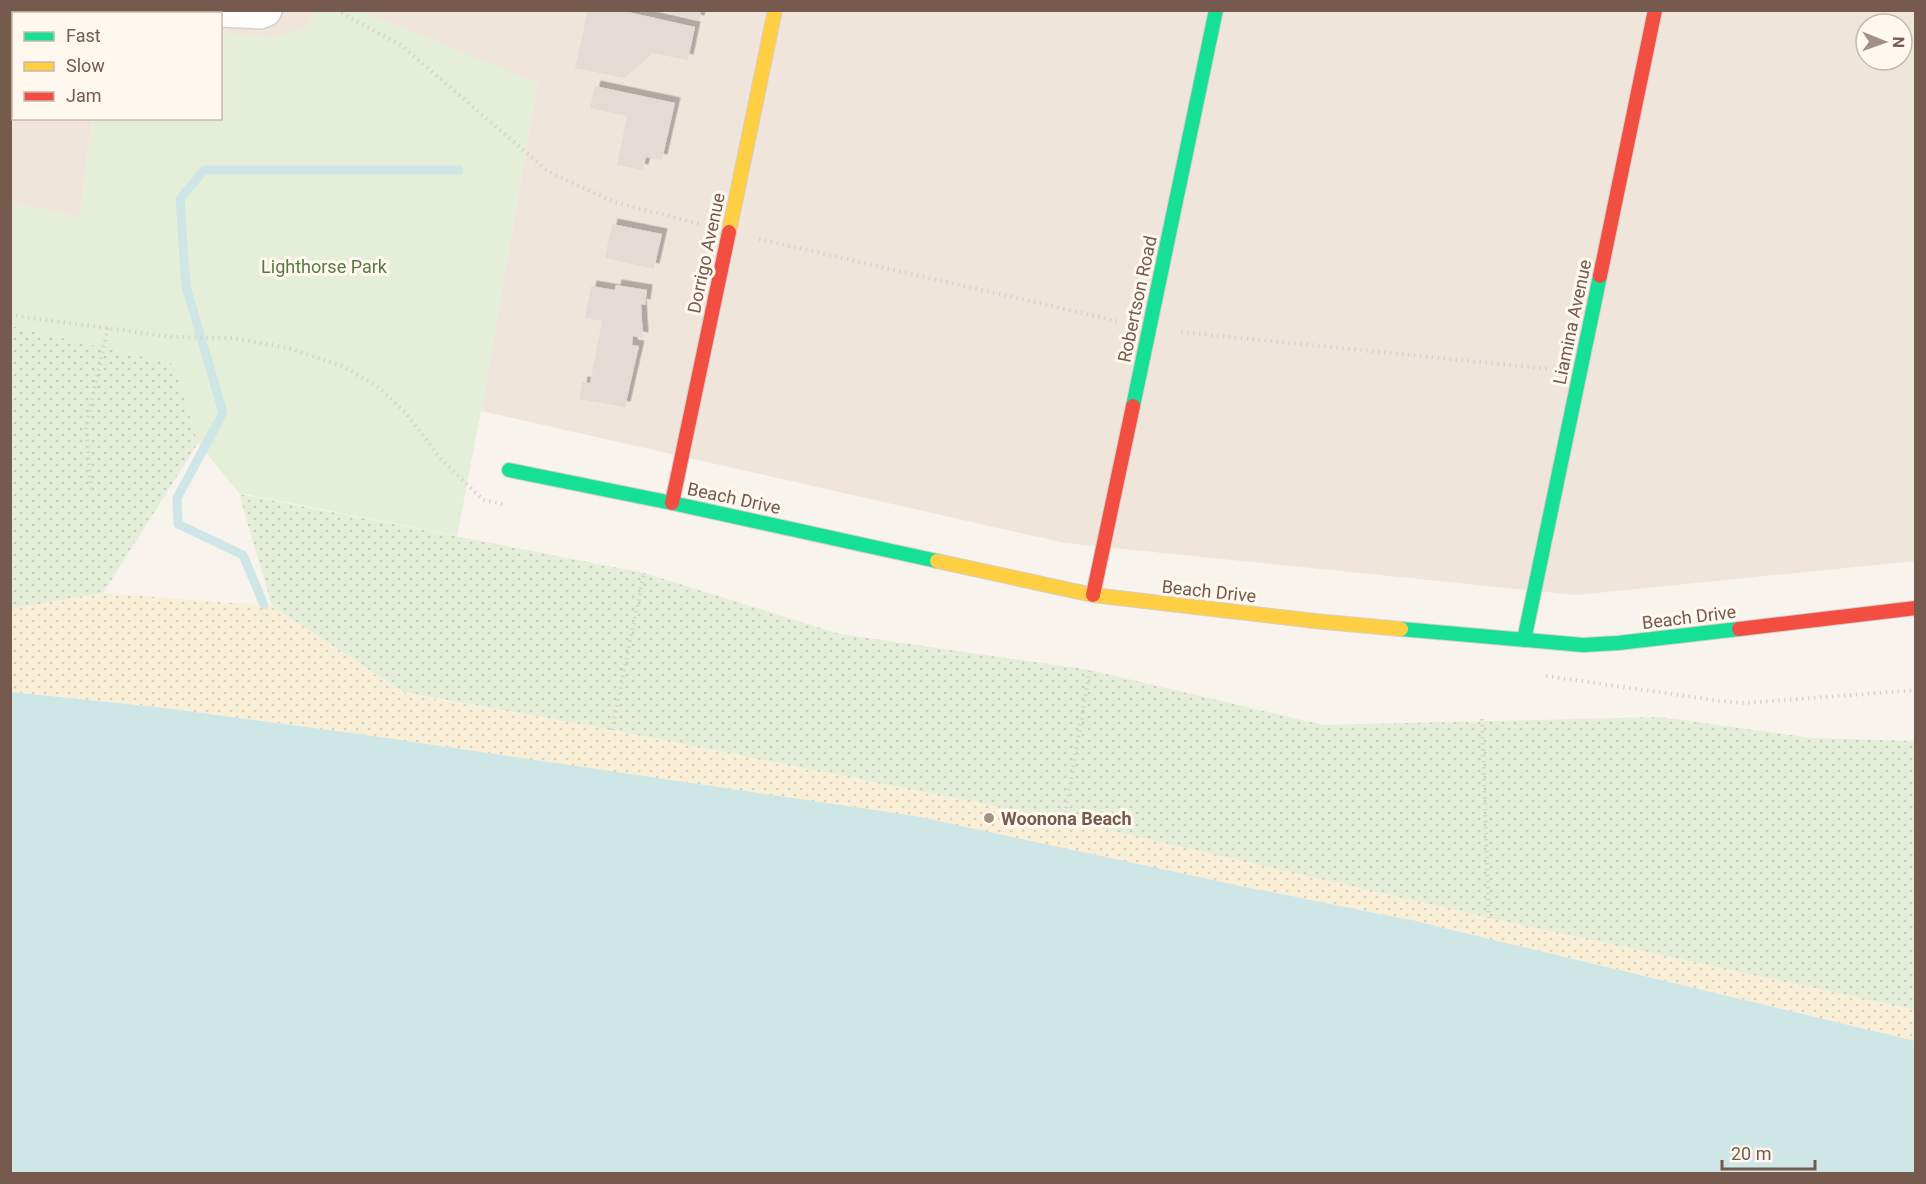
<svg xmlns="http://www.w3.org/2000/svg" width="1926" height="1184" font-family="Roboto,sans-serif">
	<defs>
		<pattern id="grass-dots" width="8" height="8" patternUnits="userSpaceOnUse" patternTransform="scale(1.5)"><rect width="8" height="8" fill="#e5eed8"/><path d="M2 2h.1M6 6h.1" fill="none" stroke="#c8cebb" stroke-width="1.8" stroke-linecap="round"/></pattern>
		<pattern id="sand-dots" width="8" height="8" patternUnits="userSpaceOnUse" patternTransform="scale(1.5)"><rect width="8" height="8" fill="#f9efd7"/><path d="M2 2h.1M6 6h.1" fill="none" stroke="#d9cfba" stroke-width="1.8" stroke-linecap="round"/></pattern>
		<filter id="shadow"><feDropShadow dx="5.5" dy="-5.5" stdDeviation="0" flood-color="#0004"/></filter>
	</defs>
	<rect width="100%" height="100%" fill="#f8f3ed"/>
	<g fill="#f0e5db" fill-rule="evenodd">
		<path d="M10 11H316L306 28 272 38 221 33 220 14H14V118L92 119 80 217 11 203Z"/>
		<path d="M361 11H1915V561L1576 595 1065 543 481 411 537 84ZM1866 24H1902V60H1866Z"/>
	</g>
	<g fill="url(#grass-dots)">
		<path d="M11 326 174 364 198 443 103 593 11 609Z"/>
		<path d="M239 494 644 573 840 634 1090 670 1323 725 1660 717 1812 738 1915 741V1010L1489 918 1064 820 612 730 403 692 272 606Z"/>
	</g>
	<path fill="url(#sand-dots)" d="M103 593 272 606 403 693 612 730 1064 820 1489 918 1915 1010V1041L1415 921 1231 884 366 735 157 707 11 692V609Z"/>
	<path fill="#e5eed8" d="M316 11H361L537 83 481 411 457 536 239 493 198 443 174 364 11 326V203L80 217 92 119 220 118 221 33 272 38 306 28Z"/>
	<path fill="#cfe6e7" d="M11 692 157 707 366 735 915 816 1231 884 1415 921 1915 1041V1173H11Z"/>
	<g fill="none" stroke-linecap="round" stroke-linejoin="round">
		<path stroke="#cfe6e7" stroke-width="9" d="M264 605 243 555 178 524 177 498 223 413 186 286 180 199 204 170H459"/>
	</g>
	<g fill="#e4dbd4" filter="url(#shadow)">
		<path d="M588 10H619L695 27 688 60 652 53 625 78 575 68Z"/>
		<path d="M658 10H701L699 21Z"/>
		<path d="M595 86 675 103 662 160 646 157 643 170 617 165 627 116 590 108Z"/>
		<path d="M612 224 662 234 654 269 605 258Z"/>
		<path d="M616 285 647 290 645 305 641 304 643 338 633 336 632 345 639 346 625 407 579 399 582 382 590 383 602 321 585 318 591 286 615 290Z"/>
	</g>
	<g fill="none" stroke-linecap="round" stroke-linejoin="round">
		<defs>
			<path id="street" d="M221 10 260 12 265 10"/>
			<g id="fast">
				<path d="M1133 406 1216 10"/>
				<path d="M509 470 672 503 937 561"/>
				<path d="M1401 629 1583 645 1618 643 1739 629"/>
				<path d="M1524 640 1600 276"/>
			</g>
			<g id="slow">
				<path d="M729 232 775 10"/>
				<path d="M937 561 1093 595 1315 621 1401 629"/>
			</g>
			<g id="jam">
				<path d="M1600 276 1655 10"/>
				<path d="M672 503 729 232"/>
				<path d="M1093 595 1133 406"/>
				<path d="M1739 629 1916 608"/>
			</g>
		</defs>
		<use href="#street" stroke="#d7d0cb" stroke-width="36"/>
		<use href="#fast" stroke="#d7cfc9" stroke-width="16"/>
		<use href="#slow" stroke="#d7cfc9" stroke-width="16"/>
		<use href="#jam" stroke="#d7cfc9" stroke-width="16"/>
		<g stroke="#dad2cf" stroke-width="4" stroke-dasharray="1.5 4.5" stroke-linecap="butt">
			<path d="M336 10 402 46 549 172 614 202 700 224"/>
			<path d="M759 239 1117 321"/>
			<path d="M10 315 172 337 233 338 288 348 342 366 378 387 405 412 441 459 483 500 504 504"/>
			<path d="M1181 332 1550 369"/>
			<path d="M91 489 86 426 108 328"/>
			<path d="M1546 676 1721 701 1746 703 1916 690"/>
			<path d="M1482 719 1489 918"/>
			<path d="M612 730 644 573"/>
			<path d="M1064 820 1090 670"/>
		</g>
		<use href="#street" stroke="#fefdfc" stroke-width="33"/>
		<use href="#fast" stroke="#16e098" stroke-width="14"/>
		<use href="#slow" stroke="#ffcf43" stroke-width="14"/>
		<use href="#jam" stroke="#f24e42" stroke-width="14"/>
	</g>
	<circle fill="#a39085" stroke="#fef8ef" stroke-width="2" cx="989" cy="818" r="6"/>
	<g text-anchor="middle" dominant-baseline="central" stroke-width="6" stroke-linejoin="round" paint-order="stroke">
		<g font-size="18" fill="#755a4d" stroke="#fef8ef">
			<text transform="translate(706 253) rotate(-78)">Dorrigo Avenue</text>
			<text transform="translate(1137 299) rotate(-78)">Robertson Road</text>
			<text transform="translate(1572 322) rotate(-78)">Liamina Avenue</text>
			<text transform="translate(734 498) rotate(12)">Beach Drive</text>
			<text transform="translate(1209 591) rotate(6)">Beach Drive</text>
			<text transform="translate(1689 617) rotate(-7)">Beach Drive</text>
		</g>
		<g font-size="18" fill="#577a45" stroke="#fef8ef">
			<text x="324" y="266">Lighthorse Park</text>
		</g>
		<g font-size="18" font-weight="bold" fill="#755a4d" stroke="#fef8ef" text-anchor="start">
			<text x="1001" y="818">Woonona Beach</text>
		</g>
	</g>
	<rect width="1926" height="1184" fill="none" stroke="#755a4d" stroke-width="24"/>
	<rect x="12" y="12" width="210" height="108" fill="#fef8ef" stroke="#c7b9ae" stroke-width="1.5"/>
	<rect x="24" y="32" width="30" height="9" fill="#16e098" stroke="#c7b9ae" stroke-width="1.5"/>
	<text x="66" y="42" font-size="18" fill="#755a4d">Fast</text>
	<rect x="24" y="62" width="30" height="9" fill="#ffcf43" stroke="#c7b9ae" stroke-width="1.5"/>
	<text x="66" y="72" font-size="18" fill="#755a4d">Slow</text>
	<rect x="24" y="92" width="30" height="9" fill="#f24e42" stroke="#c7b9ae" stroke-width="1.5"/>
	<text x="66" y="102" font-size="18" fill="#755a4d">Jam</text>
	<g transform="translate(1884 42) rotate(91)"><circle r="28" fill="#fef8ef" stroke="#c7b9ae" stroke-width="1.5"/>
	<path d="M0-4.5L10 22L0 15L-10 22Z" fill="#a39085"/>
	<text y="-9" font-size="16" font-weight="bold" text-anchor="middle" fill="#755a4d">N</text>
	</g>
	<path d="M1722 1160v9h93v-9" fill="none" stroke="#755a4d" stroke-width="3"/>
	<text x="1731" y="1160" font-size="18" fill="#755a4d" stroke="#fef8ef" stroke-width="4.5" paint-order="stroke">20 m</text>
</svg>
